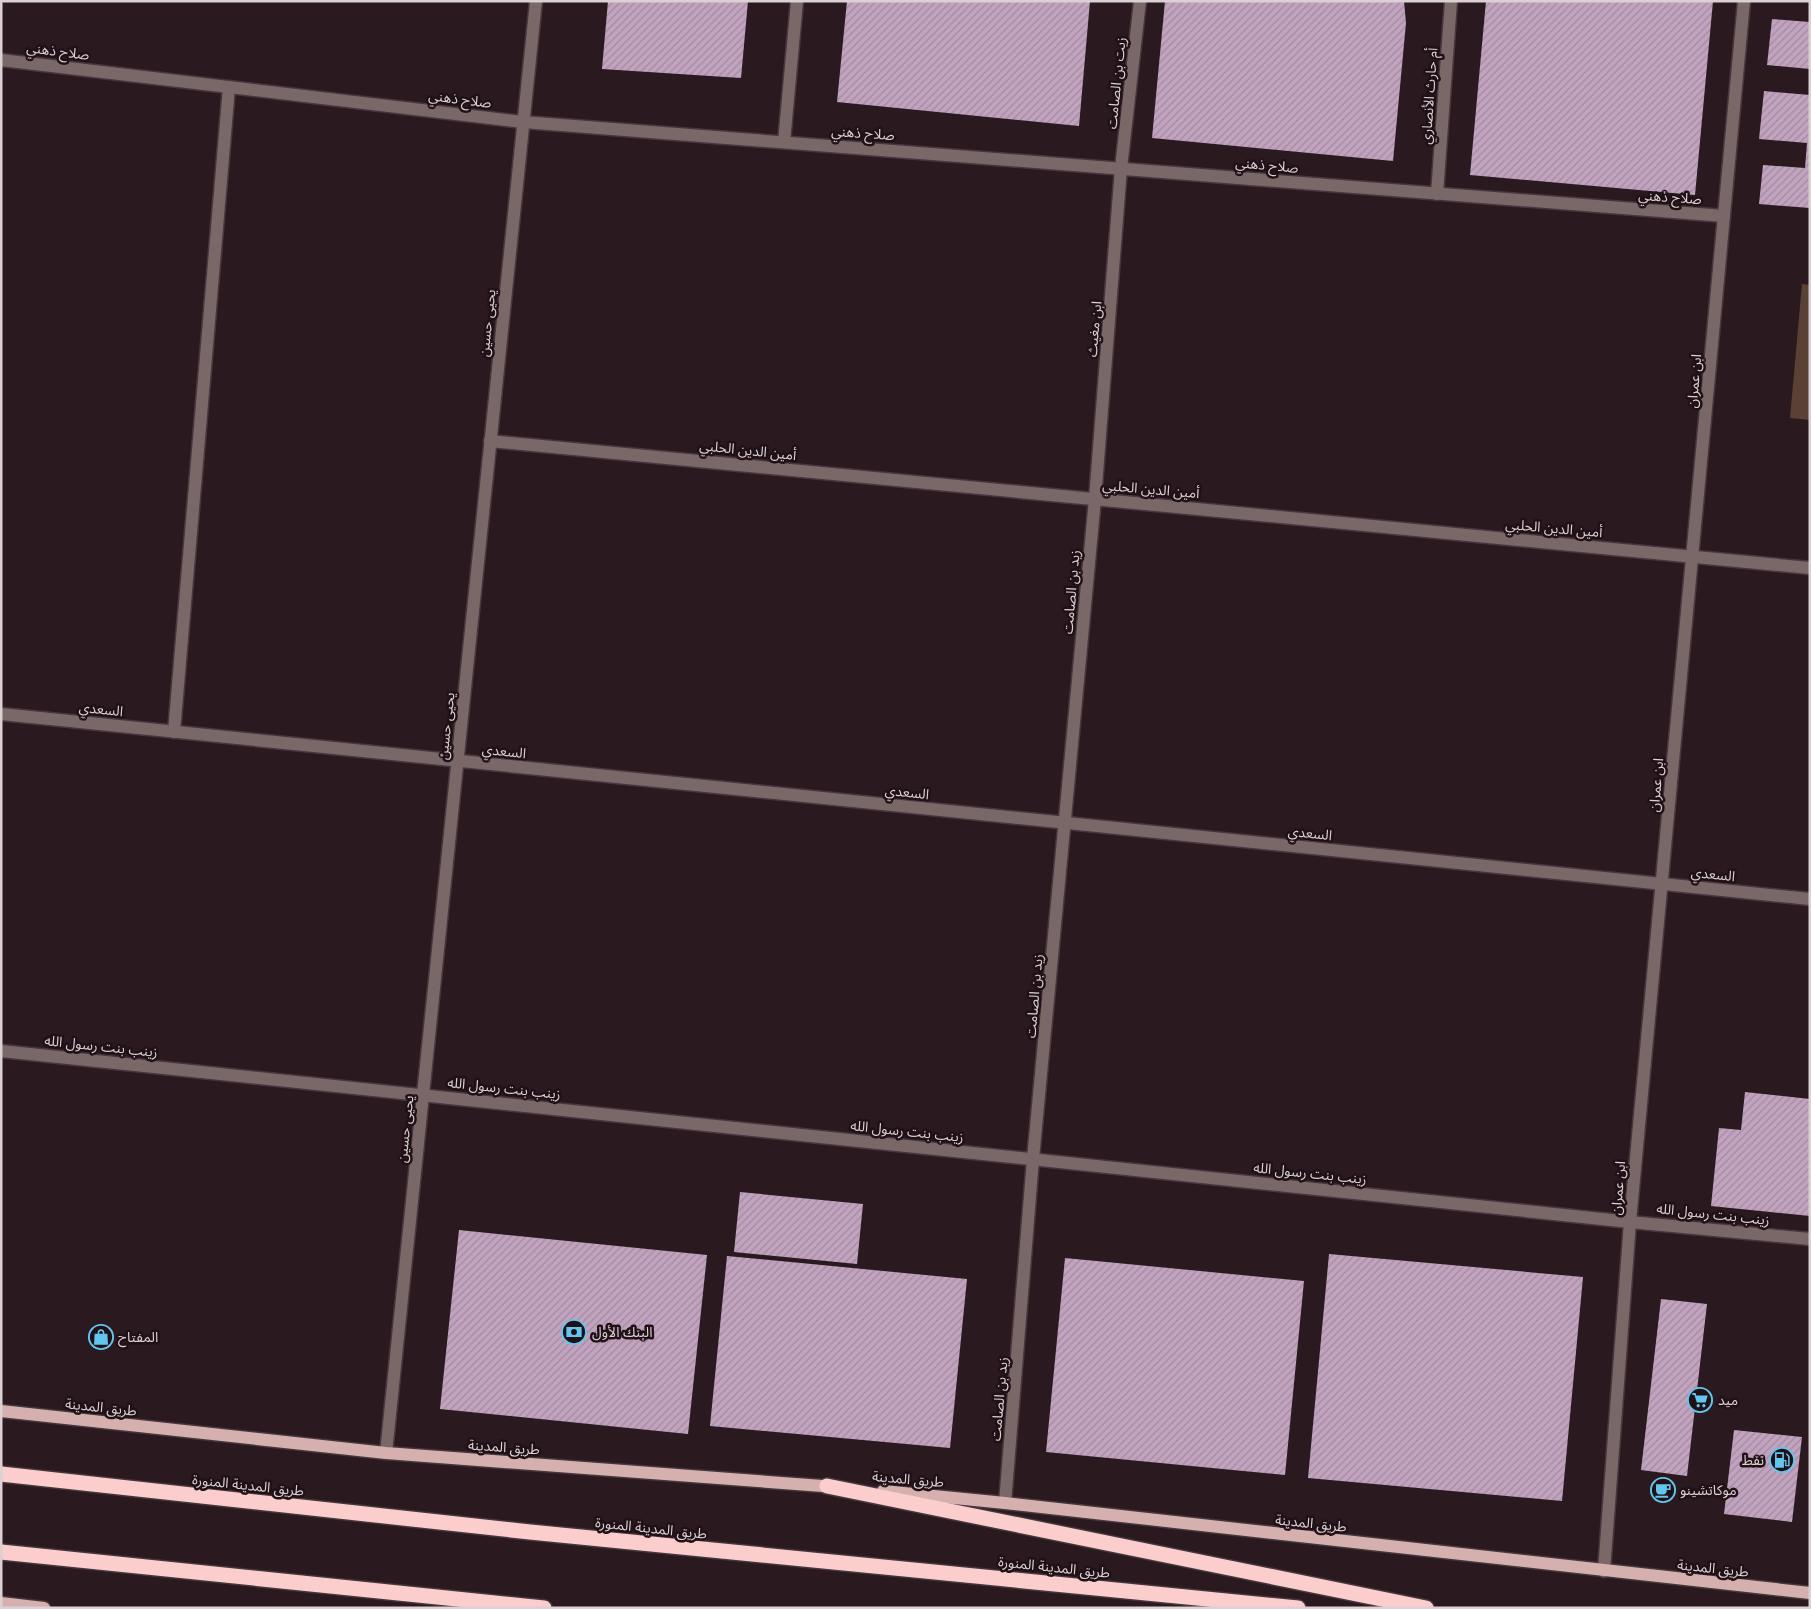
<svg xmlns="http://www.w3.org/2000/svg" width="1811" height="1609" font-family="'Space Grotesk','Noto Sans Arabic',sans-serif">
	<defs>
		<pattern id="building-hatch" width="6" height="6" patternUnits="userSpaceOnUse" patternTransform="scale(1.25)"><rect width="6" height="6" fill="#c2a3bf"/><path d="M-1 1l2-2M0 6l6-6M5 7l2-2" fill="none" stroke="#a28a9f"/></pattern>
	</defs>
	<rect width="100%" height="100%" fill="#2a1a20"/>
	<path fill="#5b4034" d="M1802 284 1810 285V420L1790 418Z"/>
	<g fill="url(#building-hatch)">
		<path d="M608 1H748L741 78 602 69Z"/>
		<path d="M847 1H1090L1079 126 837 102Z"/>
		<path d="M1165 1H1404L1406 23 1393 161 1152 138Z"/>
		<path d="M1486 1H1713L1695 195 1470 175Z"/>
		<path d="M1772 19 1810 22V69L1767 65Z"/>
		<path d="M1764 91 1810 95V208L1759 204 1763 165 1805 168 1807 143 1759 139Z"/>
		<path d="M1745 1092 1810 1099V1216L1711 1206 1719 1128 1741 1130Z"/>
		<path d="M740 1192 863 1204 857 1264 734 1252Z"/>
		<path d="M459 1230 707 1255 688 1434 440 1409Z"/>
		<path d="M1329 1254 1583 1277 1562 1501 1308 1478Z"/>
		<path d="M727 1256 967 1279 950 1448 710 1426Z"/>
		<path d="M1065 1258 1304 1281 1285 1475 1046 1452Z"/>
		<path d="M1661 1299 1707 1304 1687 1476 1641 1470Z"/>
		<path d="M1734 1430 1802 1437 1792 1522 1724 1514Z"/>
	</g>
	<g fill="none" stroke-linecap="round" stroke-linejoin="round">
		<defs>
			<g id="minor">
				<path d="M1 60 523 122 1724 216"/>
				<path d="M784 142 797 1"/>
				<path d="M1437 194 1451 1"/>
				<path d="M490 441 1810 568"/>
				<path d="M1 714 1810 899"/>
				<path d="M174 732 229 87"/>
				<path d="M1 1051 1630 1222 1810 1239"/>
				<path d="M386 1453 536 1"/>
				<path d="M1005 1503 1033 1159 1095 499 1121 168 1140 1"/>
				<path d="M1604 1571 1630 1222 1744 1"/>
			</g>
			<g id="major">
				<path d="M1 1411 386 1453 836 1487"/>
				<path d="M883 1491 1005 1503 1810 1593"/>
				<path d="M1 1603 44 1608"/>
			</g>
			<g id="highway">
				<path d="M1 1474 530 1532 1298 1608"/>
				<path d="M827 1486 1426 1608"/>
				<path d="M1 1552 544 1608"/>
			</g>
		</defs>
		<use href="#minor" stroke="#46373d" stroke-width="15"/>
		<use href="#major" stroke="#46373d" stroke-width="15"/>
		<use href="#highway" stroke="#46373d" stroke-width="18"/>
		<use href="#minor" stroke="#7a6767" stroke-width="12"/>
		<use href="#major" stroke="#d6b0af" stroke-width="12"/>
		<use href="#highway" stroke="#fbcdcc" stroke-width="15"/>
	</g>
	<defs>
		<symbol id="bank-ring" viewBox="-11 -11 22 22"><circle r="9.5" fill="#201117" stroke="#64c5ee" stroke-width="1.5"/><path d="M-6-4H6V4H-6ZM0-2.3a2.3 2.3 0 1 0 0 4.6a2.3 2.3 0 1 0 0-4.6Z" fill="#64c5ee"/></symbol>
		<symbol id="shop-ring" viewBox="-11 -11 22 22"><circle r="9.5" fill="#201117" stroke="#64c5ee" stroke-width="1.5"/><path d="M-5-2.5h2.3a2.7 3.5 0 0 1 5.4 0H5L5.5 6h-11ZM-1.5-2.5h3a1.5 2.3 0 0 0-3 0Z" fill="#64c5ee"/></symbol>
		<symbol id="supermarket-ring" viewBox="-11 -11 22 22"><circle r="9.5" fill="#201117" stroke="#64c5ee" stroke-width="1.5"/><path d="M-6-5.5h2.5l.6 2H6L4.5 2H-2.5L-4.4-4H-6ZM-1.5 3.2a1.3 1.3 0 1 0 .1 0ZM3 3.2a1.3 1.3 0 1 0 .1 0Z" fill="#64c5ee"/></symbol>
		<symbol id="fuel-ring" viewBox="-11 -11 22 22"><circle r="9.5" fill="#201117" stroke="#64c5ee" stroke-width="1.5"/><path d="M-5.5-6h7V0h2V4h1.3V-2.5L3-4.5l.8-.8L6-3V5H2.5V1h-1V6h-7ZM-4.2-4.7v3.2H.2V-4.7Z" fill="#64c5ee"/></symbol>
		<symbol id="cafe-ring" viewBox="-11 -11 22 22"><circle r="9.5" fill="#201117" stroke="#64c5ee" stroke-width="1.5"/><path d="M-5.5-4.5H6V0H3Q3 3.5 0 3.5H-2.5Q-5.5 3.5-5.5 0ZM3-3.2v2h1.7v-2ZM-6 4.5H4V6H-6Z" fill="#64c5ee"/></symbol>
	</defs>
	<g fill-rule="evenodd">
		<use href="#bank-ring" x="560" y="1318" width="28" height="28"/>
		<use href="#shop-ring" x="87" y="1323" width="28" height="28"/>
		<use href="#supermarket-ring" x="1686" y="1386" width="28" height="28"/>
		<use href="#fuel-ring" x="1768" y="1446" width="28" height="28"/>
		<use href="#cafe-ring" x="1649" y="1476" width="28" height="28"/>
	</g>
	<g text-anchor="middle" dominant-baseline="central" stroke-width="5" stroke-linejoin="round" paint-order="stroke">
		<g font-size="14" fill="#dbd0d4" stroke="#201117">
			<text transform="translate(58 51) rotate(7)">صلاح ذهني</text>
			<text transform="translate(1116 83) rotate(-84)">زيت بن الصامت</text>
			<text transform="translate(1429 96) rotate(-86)">أم حارث الأنصاري</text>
			<text transform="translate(460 99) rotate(7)">صلاح ذهني</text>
			<text transform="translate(863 133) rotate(4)">صلاح ذهني</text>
			<text transform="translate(1267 165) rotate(5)">صلاح ذهني</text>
			<text transform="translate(1670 197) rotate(4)">صلاح ذهني</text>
			<text transform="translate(487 323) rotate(-84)">يحيى حسين</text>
			<text transform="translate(1094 329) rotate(-85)">ابن مغيث</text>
			<text transform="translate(1694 381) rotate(-85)">ابن عمران</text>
			<text transform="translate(748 450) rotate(6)">أمين الدين الحلبي</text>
			<text transform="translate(1151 489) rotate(5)">أمين الدين الحلبي</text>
			<text transform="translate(1554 528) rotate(5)">أمين الدين الحلبي</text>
			<text transform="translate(1071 592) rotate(-85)">زيد بن الصامت</text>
			<text transform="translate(101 709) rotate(6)">السعدي</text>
			<text transform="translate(446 726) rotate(-84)">يحيى حسين</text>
			<text transform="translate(504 751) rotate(6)">السعدي</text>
			<text transform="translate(1656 785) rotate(-85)">ابن عمران</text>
			<text transform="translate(907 792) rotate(6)">السعدي</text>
			<text transform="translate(1310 833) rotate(6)">السعدي</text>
			<text transform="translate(1713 874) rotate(6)">السعدي</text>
			<text transform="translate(1034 996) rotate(-85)">زيد بن الصامت</text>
			<text transform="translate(101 1046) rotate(6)">زينب بنت رسول الله</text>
			<text transform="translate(504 1088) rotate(6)">زينب بنت رسول الله</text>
			<text transform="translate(405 1129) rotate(-84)">يحيى حسين</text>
			<text transform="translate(907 1131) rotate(6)">زينب بنت رسول الله</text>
			<text transform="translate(1310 1173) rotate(6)">زينب بنت رسول الله</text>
			<text transform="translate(1618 1188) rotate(-85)">ابن عمران</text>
			<text transform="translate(1713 1214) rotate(6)">زينب بنت رسول الله</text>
			<text transform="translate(999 1399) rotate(-85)">زيد بن الصامت</text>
			<text transform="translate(101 1407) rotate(6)">طريق المدينة</text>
			<text transform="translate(504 1447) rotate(4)">طريق المدينة</text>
			<text transform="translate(908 1479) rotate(5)">طريق المدينة</text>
			<text transform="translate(248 1485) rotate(6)">طريق المدينة المنورة</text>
			<text transform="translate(1311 1523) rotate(6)">طريق المدينة</text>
			<text transform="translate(651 1528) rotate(6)">طريق المدينة المنورة</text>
			<text transform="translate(1054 1567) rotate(6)">طريق المدينة المنورة</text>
			<text transform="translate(1713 1568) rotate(6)">طريق المدينة</text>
		</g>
		<g font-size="14" fill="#dbd0d4" stroke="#201117" text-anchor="start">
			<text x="592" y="1332">البنك الأول</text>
			<text x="118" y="1337">المفتاح</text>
			<text x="1718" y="1400">ميد</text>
			<text x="1764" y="1460" text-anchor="end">نفط</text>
			<text x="1680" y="1490">موكاتشينو</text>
		</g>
	</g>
	<rect width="1811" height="1609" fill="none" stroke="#dbd0d4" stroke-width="5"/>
</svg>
